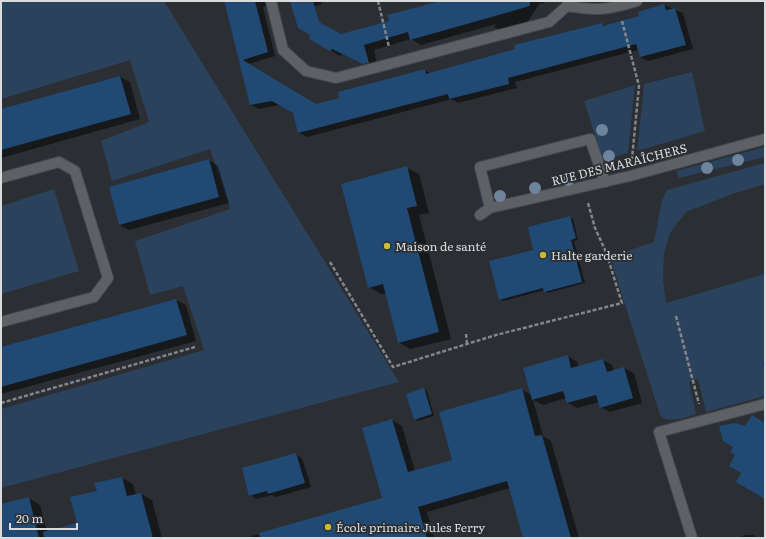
<svg xmlns="http://www.w3.org/2000/svg" width="766" height="539" font-family="Literata,serif">
	<rect width="100%" height="100%" fill="#2b2e32"/>
	<g fill="#2b425c">
		<path d="M1 1H164L399 382 1 488V409L204 350 183 286 150 295 135 241 230 209 210 149 112 181 101 141 149 122 130 60 1 99Z"/>
		<path d="M692 72 705 131 637 151 644 84Z"/>
		<path d="M635 85 628 153 603 160 584 101Z"/>
		<path d="M765 147V157L679 178 676 171Z"/>
		<path d="M765 163V184L735 193 686 212 670 233 664 253 663 279 666 303 765 274V362L763 363 765 372V396L706 412 698 379 689 382 696 414C686 417 668 425 660 415L610 257 654 242 662 200 667 190Z"/>
		<path d="M54 189 79 271 1 294V206Z"/>
	</g>
	<g fill="#0007">
		<path d="M224 1H275L273 4 263 7 275 56 249 64 316 105 341 99 425 70 431 74 602 24 605 26 641 17 664 5 683 13 693 49 648 61 640 57 638 50 515 82 517 88 458 103 452 99 307 137 299 133 294 113 280 105 259 109 251 105Z"/>
		<path d="M291 1H321L322 4 301 11Z"/>
		<path d="M445 1H545L543 4 540 3 522 30 507 34 494 27 496 24 421 45 411 39 374 50 378 68 374 69 343 54 340 56 310 39 341 35 390 22Z"/>
		<path d="M120 77 130 82 140 119 1 158V110Z"/>
		<path d="M209 160 218 166 229 203 129 230 120 225Z"/>
		<path d="M407 168 419 174 429 213 419 215 451 339 410 349 398 342 386 293 381 294 369 287Z"/>
		<path d="M570 218 573 219 578 240 574 241 585 283 548 293 545 290 503 301 500 299Z"/>
		<path d="M176 300 186 305 196 341 1 394V348Z"/>
		<path d="M568 356 577 362 579 367 603 360 612 365 614 371 624 368 634 373 642 403 610 412 601 407 599 402 577 408 568 403 566 398 543 405 533 400 543 436 551 441 579 538H524L510 488 427 512 434 538H245L383 499 392 420 402 426 415 471 453 460 522 390 532 395Z"/>
		<path d="M424 390 427 391 434 416 418 421 415 419Z"/>
		<path d="M296 454 302 458 311 487 276 497 272 495 256 499 250 495Z"/>
		<path d="M122 478 133 484 136 495 141 494 152 500 162 538H1V505L29 498 40 505 47 532 78 524 98 492Z"/>
		<path d="M746 535H753L757 538H737Z"/>
	</g>
	<g fill="#204974">
		<path d="M224 1H255L268 52 243 60 316 104 339 98 338 92 425 69 426 74 515 49 514 45 602 23 603 26 639 16 638 12 664 4 666 10 675 8 686 45 640 57 636 44 508 78 509 84 449 99 448 94 298 133 293 113 272 101 250 105Z"/>
		<path d="M290 1H313L319 22 341 34 389 21 387 15 441 1H530V6L410 40 408 32 364 45 369 63 363 64 332 49 330 51 309 39 310 35 298 28Z"/>
		<path d="M120 76 131 114 1 150V109Z"/>
		<path d="M209 159 219 197 119 225 109 187Z"/>
		<path d="M407 166 417 206 407 208 439 332 398 343 383 284 368 288 341 184Z"/>
		<path d="M570 216 576 238 571 240 582 282 544 292 543 288 499 300 489 261 533 250 528 227Z"/>
		<path d="M176 299 187 335 1 387V347Z"/>
		<path d="M568 355 571 368 603 359 607 372 624 367 633 398 600 408 596 395 567 403 563 391 532 400 523 368Z"/>
		<path d="M424 388 432 414 414 420 406 394Z"/>
		<path d="M522 388 535 436 542 435 571 538H523L507 481 418 507 427 538H260L259 533 382 498 362 428 392 419 408 472 452 460 439 412Z"/>
		<path d="M752 415 765 423V499L736 482 741 473 729 466 735 455 730 452 733 447 723 441 719 426 735 423 745 426Z"/>
		<path d="M296 453 305 483 268 494 267 491 249 496 242 468Z"/>
		<path d="M122 477 127 496 141 493 153 538H44L43 532 77 523 70 497 97 491 94 483Z"/>
		<path d="M29 497 39 538H1V504Z"/>
	</g>
	<g fill="none" stroke-linecap="round" stroke-linejoin="round">
		<defs>
			<g id="service">
				<path d="M1 178 59 162 75 171 108 278 94 297 1 322"/>
				<path d="M490 208 480 167 590 139 605 182"/>
				<path d="M692 538 659 432 765 404"/>
			</g>
			<g id="minor">
				<path d="M271 1 283 50 306 71 336 78 549 22 567 6 569 1"/>
				<path d="M567 6C597 11 608 10 637 1"/>
				<path d="M480 215 490 208 630 176 765 139"/>
			</g>
		</defs>
		<use href="#service" stroke="#46494c" stroke-width="12"/>
		<use href="#minor" stroke="#46494c" stroke-width="12"/>
		<g stroke="#838588" stroke-width="2.5" stroke-dasharray="4 2" stroke-linecap="butt">
			<path d="M378 1 389 47"/>
			<path d="M622 21 639 86 632 159"/>
			<path d="M330 262 393 367 496 335 622 303 606 252 595 228 588 203"/>
			<path d="M676 316 699 404"/>
			<path d="M466 334 467 344"/>
			<path d="M1 403 195 347"/>
		</g>
		<use href="#service" stroke="#5d6165" stroke-width="10"/>
		<use href="#minor" stroke="#5d6165" stroke-width="10"/>
	</g>
	<g fill="#6e839c">
		<circle cx="602" cy="130" r="6"/>
		<circle cx="609" cy="156" r="6"/>
		<circle cx="738" cy="160" r="6"/>
		<circle cx="707" cy="168" r="6"/>
		<circle cx="568" cy="180" r="6"/>
		<circle cx="535" cy="188" r="6"/>
		<circle cx="500" cy="196" r="6"/>
	</g>
	<g fill="#c7bb3c" stroke="#2b2e32" stroke-width="1.5">
		<circle cx="387" cy="246" r="4"/>
		<circle cx="543" cy="255" r="4"/>
		<circle cx="328" cy="527" r="4"/>
	</g>
	<g text-anchor="middle" dominant-baseline="central" stroke-width="3.5" stroke-linejoin="round" paint-order="stroke">
		<g font-size="12" fill="#d9dbdd" stroke="#2b2e32">
			<text transform="translate(619 164) rotate(-14)">RUE DES MARAÎCHERS</text>
		</g>
		<g font-size="12" fill="#d9dbdd" stroke="#2b2e32" text-anchor="start">
			<text x="395" y="246">Maison de santé</text>
			<text x="551" y="255">Halte garderie</text>
			<text x="336" y="527">École primaire Jules Ferry</text>
		</g>
	</g>
	<rect width="766" height="539" fill="none" stroke="#d9dbdd" stroke-width="4"/>
	<path d="M10 523v6h67v-6" fill="none" stroke="#d9dbdd" stroke-width="2"/>
	<text x="16" y="523" font-size="12" fill="#d9dbdd" stroke="#2b2e32" stroke-width="3" paint-order="stroke">20 m</text>
</svg>
